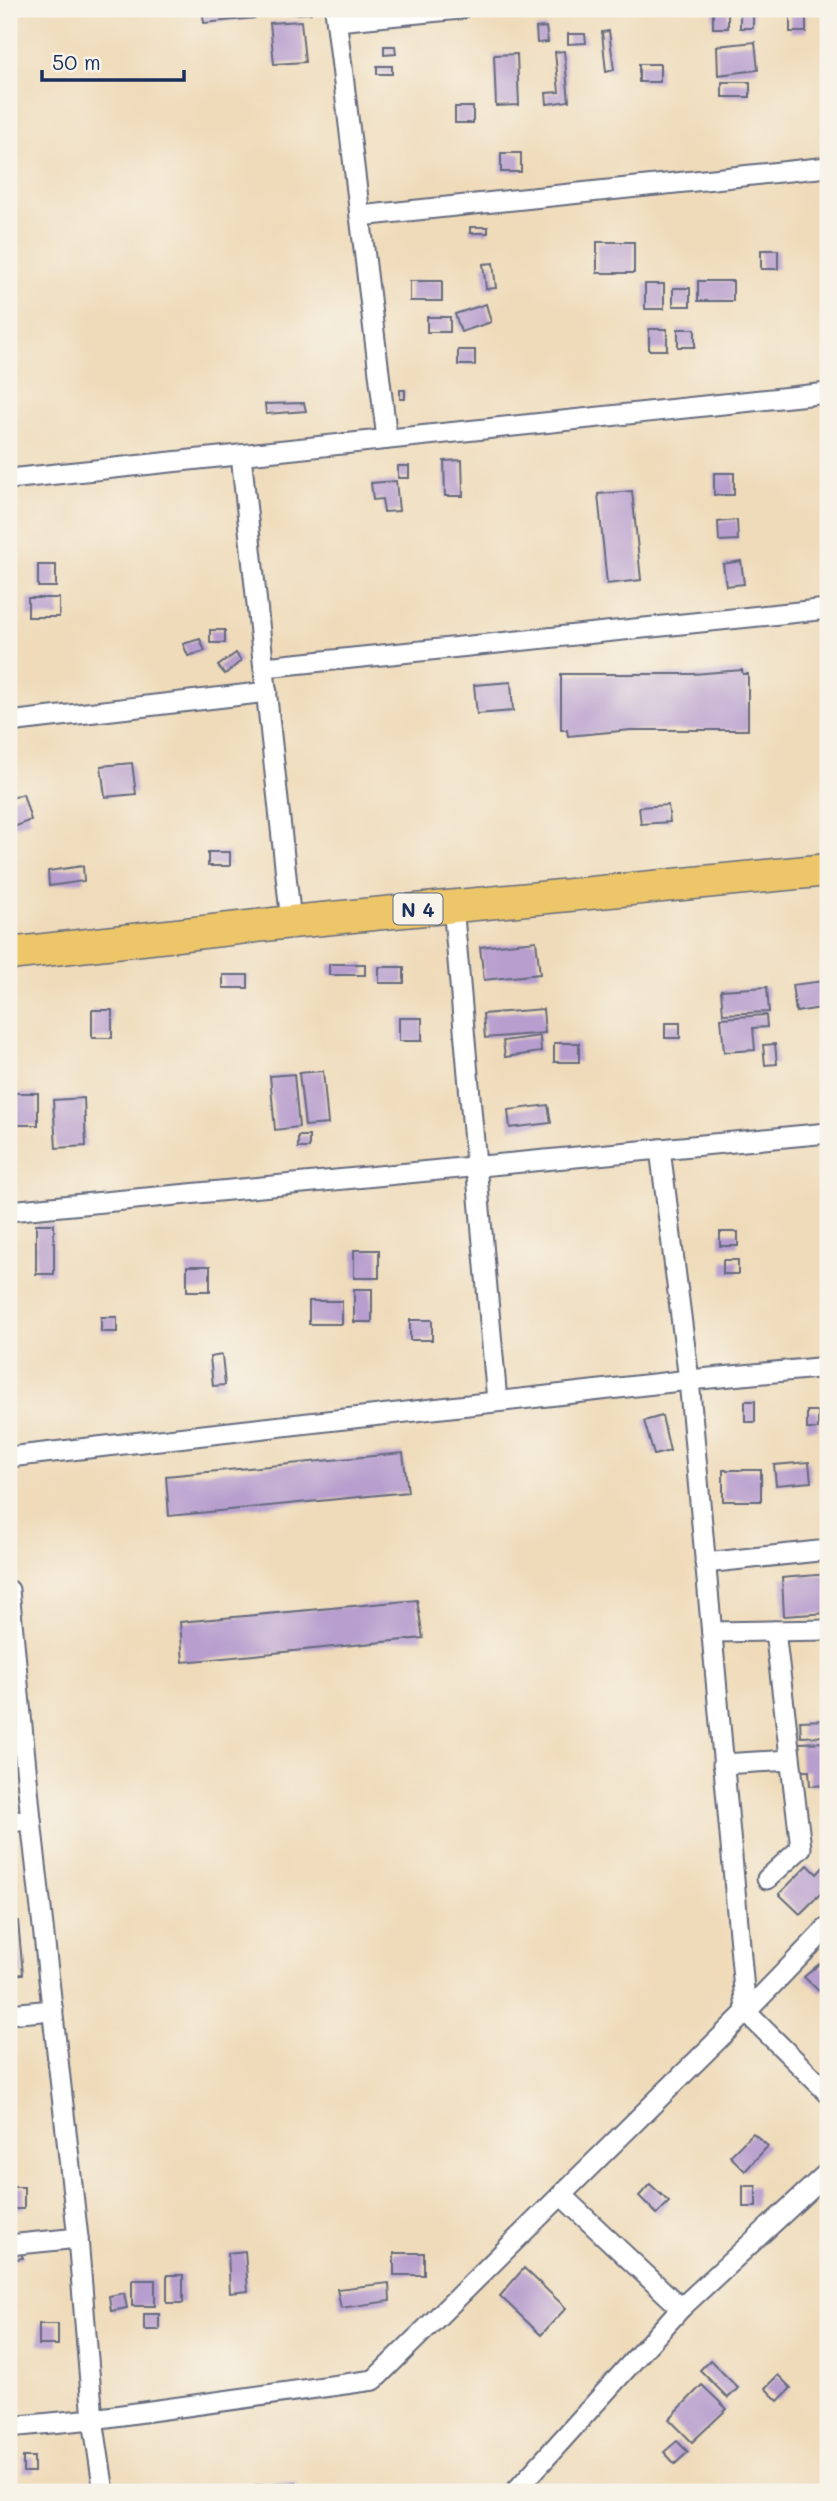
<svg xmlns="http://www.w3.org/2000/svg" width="837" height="2501" font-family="Mali,sans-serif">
	<rect width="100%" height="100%" fill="#f7f3e8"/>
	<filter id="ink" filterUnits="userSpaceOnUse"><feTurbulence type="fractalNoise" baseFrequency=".0143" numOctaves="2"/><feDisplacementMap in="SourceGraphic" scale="14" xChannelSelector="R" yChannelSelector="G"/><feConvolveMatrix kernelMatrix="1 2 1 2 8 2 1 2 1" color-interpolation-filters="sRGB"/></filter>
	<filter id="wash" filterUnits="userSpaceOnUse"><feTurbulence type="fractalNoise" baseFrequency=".00686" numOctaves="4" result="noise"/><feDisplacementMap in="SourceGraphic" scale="28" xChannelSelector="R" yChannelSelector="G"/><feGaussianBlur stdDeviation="1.57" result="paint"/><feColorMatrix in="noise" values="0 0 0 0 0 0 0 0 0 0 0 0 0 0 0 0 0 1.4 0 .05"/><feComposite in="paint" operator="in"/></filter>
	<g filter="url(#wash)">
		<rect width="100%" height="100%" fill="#efdbba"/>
		<g id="blocks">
			<g fill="#b79ece">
				<path d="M202 9H254L255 18 204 23Z"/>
				<path d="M291 9H311V13L291 14Z"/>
				<rect x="713" y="9" width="15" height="19"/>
				<rect x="740" y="9" width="13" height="19"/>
				<rect x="790" y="15" width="16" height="17"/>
				<path d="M301 21 305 62 274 64 270 23Z"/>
				<path d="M546 27 548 42 537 43 536 28Z"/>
				<path d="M609 31 614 70 606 72 602 32Z"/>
				<path d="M568 34H585L586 43 568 44Z"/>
				<path d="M755 42 758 70 718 75 717 46Z"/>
				<path d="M384 46H395L396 54 384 55Z"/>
				<path d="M564 51 569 101 547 104 546 93 559 92 555 52Z"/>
				<path d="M517 54 519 105 496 106 494 55Z"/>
				<rect x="639" y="64" width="21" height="18"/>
				<rect x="377" y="66" width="15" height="8"/>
				<rect x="722" y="82" width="28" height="15"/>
				<rect x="455" y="107" width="18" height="16"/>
				<rect x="501" y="153" width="20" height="19"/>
				<rect x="470" y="227" width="18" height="6"/>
				<rect x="597" y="242" width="37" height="31"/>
				<rect x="761" y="250" width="17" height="19"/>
				<path d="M493 263 496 288 486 289 483 264Z"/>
				<rect x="410" y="281" width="32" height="20"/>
				<rect x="698" y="281" width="35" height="20"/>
				<rect x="645" y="284" width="19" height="25"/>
				<rect x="673" y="288" width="17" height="18"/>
				<path d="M486 304 491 322 461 332 455 314Z"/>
				<rect x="427" y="317" width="23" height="15"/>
				<rect x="649" y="329" width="18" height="21"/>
				<rect x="678" y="329" width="17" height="18"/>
				<rect x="458" y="350" width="17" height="15"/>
				<rect x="400" y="390" width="5" height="9"/>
				<path d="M304 403 306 411 266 414 265 404Z"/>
				<path d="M462 460 463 496H445L444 461Z"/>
				<rect x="398" y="466" width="11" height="12"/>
				<rect x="714" y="473" width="20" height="22"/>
				<path d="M396 481 399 511 384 512 382 499 373 500 371 483Z"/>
				<path d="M632 491 641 580 607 584 598 494Z"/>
				<path d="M11 503 15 529 9 531V504Z"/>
				<path d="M737 520 738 540 719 541 718 522Z"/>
				<path d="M741 561 744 584 726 586 723 564Z"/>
				<rect x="38" y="565" width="18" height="22"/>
				<rect x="28" y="598" width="31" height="19"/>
				<rect x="210" y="630" width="15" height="13"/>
				<path d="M200 639 205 651 188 656 183 644Z"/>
				<path d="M236 653 241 661 225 674 218 666Z"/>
				<path d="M742 670 743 674H748V730H631L568 736 567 730H561V674H693Z"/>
				<path d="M511 682 513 711 477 714 474 685Z"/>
				<path d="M132 763 136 794 105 797 101 766Z"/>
				<path d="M23 794 31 820 9 829V799Z"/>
				<path d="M668 805 670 822 641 824 639 807Z"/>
				<rect x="208" y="852" width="22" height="14"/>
				<path d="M83 866 84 881 49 886 48 871Z"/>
				<rect x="9" y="868" width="2" height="22"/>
				<path d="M536 941 540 974 484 980 480 947Z"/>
				<rect x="329" y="964" width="36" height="11"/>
				<rect x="379" y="967" width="25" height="16"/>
				<rect x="223" y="975" width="25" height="13"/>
				<path d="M823 981 827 1007 796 1012 792 985Z"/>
				<path d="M767 987 769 1012 723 1014 721 990Z"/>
				<path d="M543 1009 545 1033 485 1038 483 1014Z"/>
				<rect x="92" y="1010" width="20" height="28"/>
				<path d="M766 1015 767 1027 753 1028 755 1050 724 1052 721 1018Z"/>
				<rect x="399" y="1018" width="23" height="23"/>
				<rect x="665" y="1023" width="15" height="15"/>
				<path d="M540 1036 541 1052 505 1057 503 1041Z"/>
				<rect x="554" y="1043" width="25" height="19"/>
				<path d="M775 1044 777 1064 765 1065 763 1045Z"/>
				<path d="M323 1071 328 1124 305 1126 299 1073Z"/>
				<path d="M294 1074 299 1127 275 1130 270 1076Z"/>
				<rect x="10" y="1093" width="28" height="32"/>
				<path d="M84 1098 86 1146 56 1148 53 1100Z"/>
				<path d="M548 1105 551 1123 510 1128 508 1110Z"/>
				<rect x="298" y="1136" width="11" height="12"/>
				<rect x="36" y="1224" width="18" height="50"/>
				<rect x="720" y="1232" width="18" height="14"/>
				<rect x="354" y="1250" width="25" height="28"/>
				<rect x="723" y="1260" width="15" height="14"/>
				<rect x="187" y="1266" width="23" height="25"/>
				<rect x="354" y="1289" width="18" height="33"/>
				<rect x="309" y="1301" width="33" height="23"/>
				<rect x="101" y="1317" width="16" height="15"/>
				<rect x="410" y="1320" width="22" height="20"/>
				<path d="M222 1355 225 1385 213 1386 210 1357Z"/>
				<rect x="745" y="1401" width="10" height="21"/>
				<rect x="807" y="1411" width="11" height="18"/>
				<path d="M662 1416 670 1451 654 1455 644 1421Z"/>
				<path d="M403 1453 408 1492 169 1516 166 1476Z"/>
				<path d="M809 1462 811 1482 776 1485 774 1465Z"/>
				<rect x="723" y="1470" width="38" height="31"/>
				<path d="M828 1574V1613L784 1616 782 1578Z"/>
				<path d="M417 1600 423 1638 183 1662 180 1622Z"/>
				<path d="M828 1720V1736L801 1737 800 1721Z"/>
				<path d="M828 1742V1785L810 1786 809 1771H801L799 1743Z"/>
				<path d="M828 1862V1886L800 1914 779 1894 808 1865 817 1874Z"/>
				<path d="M18 1921 23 1974 15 1975 10 1923Z"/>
				<path d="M819 1964 828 1973V1985L821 1993 804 1977Z"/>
				<path d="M753 2133 768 2146 745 2171 730 2156Z"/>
				<path d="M650 2184 669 2202 657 2214 639 2196Z"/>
				<rect x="743" y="2186" width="13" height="21"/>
				<rect x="9" y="2187" width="15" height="22"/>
				<path d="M245 2251 248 2291 230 2293 228 2253Z"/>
				<path d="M21 2253 23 2258 9 2260V2255Z"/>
				<rect x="394" y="2253" width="30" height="22"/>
				<path d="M524 2268 566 2308 541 2335 500 2296Z"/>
				<rect x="167" y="2275" width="16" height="28"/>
				<rect x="132" y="2280" width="23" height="26"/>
				<path d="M389 2283 390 2301 341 2308 337 2289Z"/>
				<path d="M124 2293 127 2308 111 2311 109 2296Z"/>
				<rect x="144" y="2314" width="15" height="16"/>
				<rect x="39" y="2324" width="19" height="21"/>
				<path d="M710 2360 738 2388 728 2398 700 2370Z"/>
				<path d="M778 2375 791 2388 778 2401 765 2388Z"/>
				<path d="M702 2385 727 2409 692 2442 669 2419Z"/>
				<path d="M677 2441 688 2452 675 2464 664 2452Z"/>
				<rect x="23" y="2457" width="11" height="15"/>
				<rect x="274" y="2483" width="22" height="9"/>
				<rect x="255" y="2485" width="10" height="5"/>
			</g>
		</g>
	</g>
	<g filter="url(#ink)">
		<use href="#blocks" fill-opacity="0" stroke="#656b7e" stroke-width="2"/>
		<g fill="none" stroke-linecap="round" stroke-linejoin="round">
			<defs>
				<g id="minor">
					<path d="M335 9 387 439"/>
					<path d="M337 21 460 9"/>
					<path d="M360 216 828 167"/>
					<path d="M241 455 291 922"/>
					<path d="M9 479 828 393"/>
					<path d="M265 667 828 609"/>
					<path d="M9 722 267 692"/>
					<path d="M453 905 497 1401"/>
					<path d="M660 1149 689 1380 746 2012 828 2093"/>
					<path d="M9 1211 828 1133"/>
					<path d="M9 1457 689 1380 828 1367"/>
					<path d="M705 1563 828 1550"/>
					<path d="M9 1590 31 1820 78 2238 93 2419 104 2492"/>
					<path d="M712 1632 828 1630"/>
					<path d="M723 1764 790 1760"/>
					<path d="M9 1822 31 1820"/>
					<path d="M767 1879 801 1848 775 1631"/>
					<path d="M9 2014 53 2010"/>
					<path d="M561 2195 681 2308"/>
					<path d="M9 2245 78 2238"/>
					<path d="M9 2427 93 2419 374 2380 746 2012 828 1927"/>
					<path d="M515 2492 681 2308 828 2172"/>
				</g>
				<path id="trunk" d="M9 954 291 922 828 870"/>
			</defs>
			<use href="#minor" stroke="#656b7e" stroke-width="23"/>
			<use href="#trunk" stroke="#656b7e" stroke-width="35"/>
			<use href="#minor" stroke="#fff" stroke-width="19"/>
			<use href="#trunk" stroke="#ecc669" stroke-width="32"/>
		</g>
	</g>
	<g text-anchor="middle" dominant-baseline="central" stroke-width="5" stroke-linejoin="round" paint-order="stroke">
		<rect fill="#f7f3e8" stroke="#5d6a87" stroke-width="2" x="393.5" y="893.5" width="49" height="31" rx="5"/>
		<g font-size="19" font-weight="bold" fill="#1b2f5e">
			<text x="418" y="909">N 4</text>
		</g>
	</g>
	<rect width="837" height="2501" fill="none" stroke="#f7f3e8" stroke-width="35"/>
	<path d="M42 70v10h142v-10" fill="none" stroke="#1b2f5e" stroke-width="3.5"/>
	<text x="52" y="70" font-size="21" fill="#1b2f5e" stroke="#f7f3e8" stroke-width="5" paint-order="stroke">50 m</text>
</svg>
